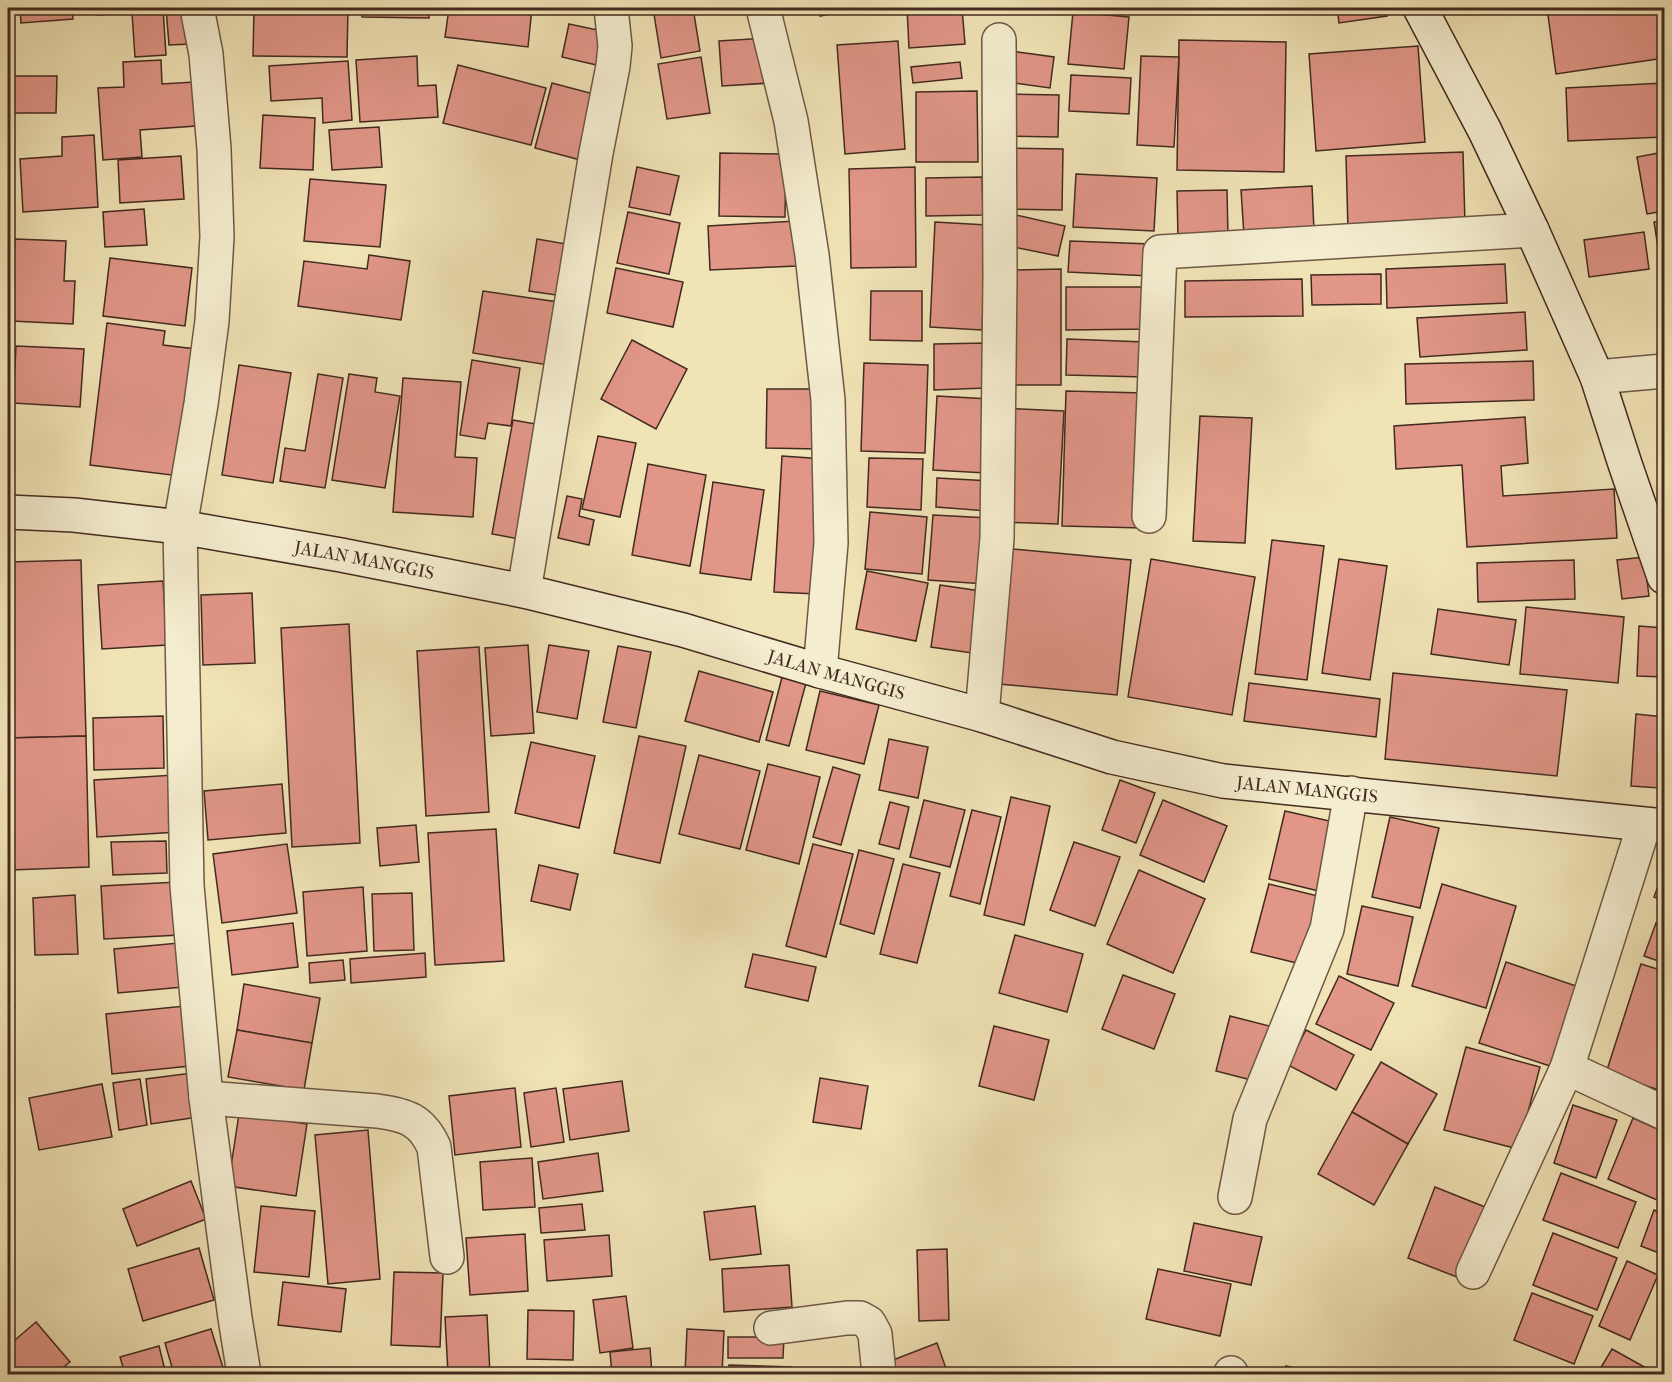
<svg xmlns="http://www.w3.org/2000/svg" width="1672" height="1382" font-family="'IM FELL French Canon',serif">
	<rect width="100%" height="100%" fill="#f0e3b6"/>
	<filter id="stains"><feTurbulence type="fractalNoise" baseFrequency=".00333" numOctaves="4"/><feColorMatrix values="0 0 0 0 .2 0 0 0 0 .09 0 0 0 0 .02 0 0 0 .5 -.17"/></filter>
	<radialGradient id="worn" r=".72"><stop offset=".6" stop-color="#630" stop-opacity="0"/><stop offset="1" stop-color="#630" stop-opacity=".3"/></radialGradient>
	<g fill="#e19688" stroke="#432a1f" stroke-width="1.5">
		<path d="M20 8H72L73 19 21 23Z"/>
		<path d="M97 8H163L166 55 135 57 132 13 97 15Z"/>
		<path d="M166 8H189L191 44 169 45Z"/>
		<path d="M254 8H348L347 57 253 56Z"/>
		<path d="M362 8H429V18L362 17Z"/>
		<path d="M449 8H532L528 47 445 37Z"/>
		<path d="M653 8H693L700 51 661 58Z"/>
		<path d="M818 8H859L820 16Z"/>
		<path d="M907 8H962L965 44 909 48Z"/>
		<path d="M1132 8H1173L1172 14Z"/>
		<path d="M1337 8H1386L1387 16 1339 23Z"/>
		<path d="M1547 8H1658L1664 58 1556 74Z"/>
		<path d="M1073 12 1129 17 1124 69 1068 64Z"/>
		<path d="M569 24 612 33 605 67 562 57Z"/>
		<path d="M767 38 770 83 722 86 719 41Z"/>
		<path d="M1179 40 1286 42 1284 172 1177 170Z"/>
		<path d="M898 41 905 149 845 154 837 45Z"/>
		<path d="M1418 46 1425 142 1316 151 1309 54Z"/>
		<path d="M1011 51 1054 57 1050 88 1007 82Z"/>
		<path d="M417 56 418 86 436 85 438 117 360 122 356 60Z"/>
		<path d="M1141 56 1179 57 1174 147 1137 145Z"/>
		<path d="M701 57 710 113 667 119 658 64Z"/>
		<path d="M161 60 162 84 194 82 196 126 140 130 142 157 103 160 98 88 124 87 123 62Z"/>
		<path d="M348 61 352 120 323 123 322 98 271 101 269 66Z"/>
		<path d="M960 62 962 78 913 83 911 67Z"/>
		<path d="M458 65 546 88 531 145 443 123Z"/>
		<path d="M1071 75 1131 78 1129 114 1069 111Z"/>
		<path d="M11 76H57L56 113H11Z"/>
		<path d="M552 83 605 97 588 162 535 148Z"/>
		<path d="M1664 83V137L1568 141 1566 88Z"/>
		<path d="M977 91 978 162H916V92Z"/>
		<path d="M1006 94 1059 95 1058 137 1005 136Z"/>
		<path d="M263 115 315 118 313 170 260 168Z"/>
		<path d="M379 127 382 167 332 170 329 130Z"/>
		<path d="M94 135 98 207 23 212 20 159 62 156V137Z"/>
		<path d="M1007 148 1063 149 1062 210 1006 209Z"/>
		<path d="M1463 152 1465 224 1348 229 1346 156Z"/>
		<path d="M1664 152V211L1647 214 1637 157Z"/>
		<path d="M720 153 786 154 785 217 719 216Z"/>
		<path d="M181 156 184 199 120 203 118 160Z"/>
		<path d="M637 167 679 176 670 215 629 207Z"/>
		<path d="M915 167 916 267 851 268 849 169Z"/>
		<path d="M1076 174 1157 178 1154 231 1073 227Z"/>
		<path d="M982 177 983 215 926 216V178Z"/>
		<path d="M310 179 386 185 380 247 304 241Z"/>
		<path d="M1312 186 1314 231 1244 236 1241 190Z"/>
		<path d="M1227 190 1228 237 1178 239 1177 191Z"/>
		<path d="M144 209 147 245 105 247 103 212Z"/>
		<path d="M628 212 680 223 669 274 617 263Z"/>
		<path d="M1016 215 1065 226 1058 256 1009 246Z"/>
		<path d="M1664 220V266H1661L1654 222Z"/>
		<path d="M795 221 797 266 710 270 708 226Z"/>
		<path d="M935 222 987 225 982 330 930 327Z"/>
		<path d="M1644 232 1649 269 1589 277 1584 240Z"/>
		<path d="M15 239 66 241 64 281H75L73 324 11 321Z"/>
		<path d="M537 239 578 246 570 297 529 291Z"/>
		<path d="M1070 241 1151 244 1150 276 1068 272Z"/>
		<path d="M369 255 410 261 401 320 298 306 304 261 367 269Z"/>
		<path d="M110 258 192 268 185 326 103 316Z"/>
		<path d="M1505 264 1507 303 1387 308 1386 269Z"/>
		<path d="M616 268 683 282 673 327 607 313Z"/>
		<path d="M1061 269V385H1012L1011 270Z"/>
		<path d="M1381 274V304L1312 305 1311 275Z"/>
		<path d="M1302 279 1303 316 1185 317V281Z"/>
		<path d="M1066 287H1151V329L1066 330Z"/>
		<path d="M483 291 558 302 548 365 473 353Z"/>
		<path d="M871 291H922V341L870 340Z"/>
		<path d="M1525 312 1527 350 1420 357 1417 318Z"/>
		<path d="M107 323 165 331 163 345 204 350 188 477 90 465Z"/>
		<path d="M1067 339 1145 342 1144 377 1066 375Z"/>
		<path d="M632 340 687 369 656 429 601 399Z"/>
		<path d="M986 343V388L934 390V344Z"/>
		<path d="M16 346 84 349 80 407 13 403Z"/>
		<path d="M472 360 520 368 511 426 488 423 485 439 460 435Z"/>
		<path d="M1533 361 1534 400 1406 404 1405 364Z"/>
		<path d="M864 363 928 365 925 453 861 451Z"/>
		<path d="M239 365 291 373 273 483 222 475Z"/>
		<path d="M318 374 343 378 325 488 280 481 285 448 305 451Z"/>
		<path d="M349 374 377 378 375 392 400 396 385 488 332 480Z"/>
		<path d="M403 378 461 382 455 457 477 458 473 517 393 512Z"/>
		<path d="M767 389H819V449L766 448Z"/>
		<path d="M1066 391 1145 393 1143 528 1062 526Z"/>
		<path d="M937 396 990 399 986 473 933 470Z"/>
		<path d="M1003 408 1064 411 1058 524 998 522Z"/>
		<path d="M1200 416 1252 418 1245 543 1193 541Z"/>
		<path d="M1525 417 1528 463 1501 466 1503 496 1614 489 1617 538 1467 547 1462 465 1396 469 1394 426Z"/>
		<path d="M513 420 547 426 525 540 492 534Z"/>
		<path d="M598 436 636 443 620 517 582 509Z"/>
		<path d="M782 456 825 459 817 594 774 592Z"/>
		<path d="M869 458 923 459 921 510 867 507Z"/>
		<path d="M648 464 706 475 690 566 632 555Z"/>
		<path d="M937 478 991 481 988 511 936 507Z"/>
		<path d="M713 482 764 490 751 580 700 573Z"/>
		<path d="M567 496 582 499 579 516 594 520 589 545 558 538Z"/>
		<path d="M870 512 927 517 922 574 865 569Z"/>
		<path d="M933 515 989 518 985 584 928 580Z"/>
		<path d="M1272 540 1324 546 1307 680 1255 674Z"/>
		<path d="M1013 549 1131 560 1117 695 999 684Z"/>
		<path d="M1644 557 1649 596 1622 599 1617 560Z"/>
		<path d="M1151 559 1255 577 1232 715 1128 697Z"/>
		<path d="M1339 559 1387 566 1370 680 1322 673Z"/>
		<path d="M81 560 86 736 8 738V562Z"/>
		<path d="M1574 560 1575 599 1478 602 1477 563Z"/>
		<path d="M867 571 928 583 916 641 856 629Z"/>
		<path d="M163 581 167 645 102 649 98 585Z"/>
		<path d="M940 585 987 592 979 654 931 647Z"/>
		<path d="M252 593 255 663 203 665 201 595Z"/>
		<path d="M1526 607 1624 617 1618 683 1520 674Z"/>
		<path d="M1438 609 1516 620 1509 665 1431 654Z"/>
		<path d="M349 624 360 843 292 847 281 628Z"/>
		<path d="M1639 626 1664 628V677L1637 676Z"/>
		<path d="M528 645 534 733 491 736 485 648Z"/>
		<path d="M549 645 589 651 577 719 537 712Z"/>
		<path d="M618 646 651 652 636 728 603 722Z"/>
		<path d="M479 647 489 812 426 816 417 651Z"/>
		<path d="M699 671 773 692 759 742 685 721Z"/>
		<path d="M1393 673 1567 690 1557 776 1385 759Z"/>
		<path d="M782 677 806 683 789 746 766 740Z"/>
		<path d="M1249 683 1380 699 1376 737 1244 721Z"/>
		<path d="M820 691 879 705 864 764 806 750Z"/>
		<path d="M1636 714 1664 717 1660 788 1631 786Z"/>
		<path d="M163 716 164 768 94 770 93 718Z"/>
		<path d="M86 736 89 867 11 870 8 738Z"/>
		<path d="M639 736 686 746 660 863 614 853Z"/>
		<path d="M889 739 928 747 918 798 879 790Z"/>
		<path d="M531 742 595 756 579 828 515 813Z"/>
		<path d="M699 755 760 771 740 849 679 834Z"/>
		<path d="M768 764 820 777 799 864 746 850Z"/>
		<path d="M833 767 860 775 841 845 813 837Z"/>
		<path d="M175 775 178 832 97 837 94 780Z"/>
		<path d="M1120 780 1155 793 1136 843 1102 830Z"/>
		<path d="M282 784 286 833 208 840 204 791Z"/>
		<path d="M1011 797 1050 806 1024 925 984 915Z"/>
		<path d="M924 800 965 810 950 867 910 857Z"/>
		<path d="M1163 800 1227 826 1204 882 1140 855Z"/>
		<path d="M890 802 909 807 899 849 879 844Z"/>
		<path d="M972 810 1001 817 980 904 950 896Z"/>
		<path d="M1285 811 1334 822 1319 891 1269 879Z"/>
		<path d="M1390 817 1439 828 1420 908 1372 897Z"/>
		<path d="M416 825 419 862 380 866 377 828Z"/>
		<path d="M496 829 504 961 435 965 428 833Z"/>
		<path d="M166 841 167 873 113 875 111 842Z"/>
		<path d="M1074 842 1120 857 1095 926 1050 910Z"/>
		<path d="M287 844 297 913 222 923 213 854Z"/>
		<path d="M813 844 853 854 826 957 786 946Z"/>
		<path d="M859 850 894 859 874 934 840 924Z"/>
		<path d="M903 864 940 873 917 963 880 954Z"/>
		<path d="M539 865 578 874 570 910 531 901Z"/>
		<path d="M1139 870 1205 899 1173 973 1107 944Z"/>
		<path d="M1664 870V901L1654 897Z"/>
		<path d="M178 882 180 935 104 939 101 886Z"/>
		<path d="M1269 884 1326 898 1309 966 1251 952Z"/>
		<path d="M1442 884 1516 906 1486 1008 1412 986Z"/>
		<path d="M363 887 367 951 307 956 303 892Z"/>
		<path d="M412 893 414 950 374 951 372 894Z"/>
		<path d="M75 895 78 954 35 955 33 898Z"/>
		<path d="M1362 906 1413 917 1398 986 1347 974Z"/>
		<path d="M293 923 298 967 232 975 227 931Z"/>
		<path d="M1656 923 1664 926V963L1644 956Z"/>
		<path d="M1015 935 1083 954 1067 1012 999 993Z"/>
		<path d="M179 943 183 987 118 993 114 949Z"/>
		<path d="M425 953 426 977 351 983 350 959Z"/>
		<path d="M753 954 816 967 808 1001 745 987Z"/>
		<path d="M343 960 345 980 310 983 309 963Z"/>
		<path d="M1506 962 1576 986 1550 1066 1479 1043Z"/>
		<path d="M1641 964 1664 971V1072L1659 1090 1606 1073Z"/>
		<path d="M1123 975 1175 994 1154 1049 1102 1029Z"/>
		<path d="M1339 976 1394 1003 1371 1050 1316 1024Z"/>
		<path d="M244 984 320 998 312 1043 237 1030Z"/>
		<path d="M8 988 15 1006 8 1009Z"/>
		<path d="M185 1006 190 1066 112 1074 106 1014Z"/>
		<path d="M1230 1016 1273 1027 1259 1082 1216 1071Z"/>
		<path d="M994 1026 1049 1040 1034 1100 979 1086Z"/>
		<path d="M237 1030 312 1043 304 1090 228 1077Z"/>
		<path d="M1306 1030 1354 1055 1336 1090 1288 1065Z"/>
		<path d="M1466 1047 1540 1067 1518 1149 1444 1130Z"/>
		<path d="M1381 1062 1437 1094 1408 1144 1352 1112Z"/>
		<path d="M192 1073 198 1117 151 1124 146 1079Z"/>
		<path d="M820 1078 868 1086 861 1129 813 1122Z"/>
		<path d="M140 1079 147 1125 119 1130 113 1083Z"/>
		<path d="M622 1081 629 1131 570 1140 563 1089Z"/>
		<path d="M102 1084 112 1137 39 1150 29 1098Z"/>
		<path d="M515 1088 521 1147 455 1155 449 1096Z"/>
		<path d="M556 1088 564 1142 531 1147 524 1093Z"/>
		<path d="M1573 1105 1617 1120 1596 1178 1554 1163Z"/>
		<path d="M1352 1112 1408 1144 1374 1205 1318 1174Z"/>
		<path d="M239 1114 307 1124 296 1196 228 1186Z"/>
		<path d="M1633 1118 1664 1132V1182L1657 1200 1608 1179Z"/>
		<path d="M368 1130 380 1279 328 1284 315 1135Z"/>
		<path d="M598 1153 603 1191 543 1199 538 1162Z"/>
		<path d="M532 1158 535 1207 483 1210 480 1162Z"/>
		<path d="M1561 1173 1636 1202 1618 1248 1543 1220Z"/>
		<path d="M191 1181 206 1219 137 1246 123 1209Z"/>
		<path d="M1435 1187 1490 1209 1462 1279 1408 1258Z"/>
		<path d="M582 1204 585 1230 541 1233 539 1208Z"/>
		<path d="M261 1206 315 1211 309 1277 254 1272Z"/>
		<path d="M755 1206 761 1254 710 1260 704 1212Z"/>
		<path d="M1654 1210 1664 1215V1255L1641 1246Z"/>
		<path d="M1194 1223 1262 1237 1251 1285 1184 1271Z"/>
		<path d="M1553 1233 1617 1258 1597 1310 1533 1285Z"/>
		<path d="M525 1234 528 1291 470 1295 466 1238Z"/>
		<path d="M609 1235 612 1276 547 1281 544 1240Z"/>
		<path d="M199 1248 214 1300 143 1321 128 1269Z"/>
		<path d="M947 1249 949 1320 919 1321 917 1250Z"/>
		<path d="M1627 1261 1658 1275 1630 1340 1599 1326Z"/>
		<path d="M789 1265 792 1307 724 1312 722 1269Z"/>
		<path d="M1158 1269 1231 1284 1220 1336 1146 1319Z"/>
		<path d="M394 1272 443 1273 440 1347 391 1345Z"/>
		<path d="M283 1282 346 1289 341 1332 278 1325Z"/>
		<path d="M1532 1293 1593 1316 1574 1364 1514 1340Z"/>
		<path d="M626 1296 633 1348 600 1353 593 1300Z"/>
		<path d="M528 1310 574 1311 573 1360 527 1359Z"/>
		<path d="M487 1315 490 1374H448L445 1317Z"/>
		<path d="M36 1322 70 1362 55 1374H8V1346Z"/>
		<path d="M211 1329 225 1374H174L165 1343Z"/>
		<path d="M687 1329 724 1331 722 1374H685Z"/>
		<path d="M728 1337H784L783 1358H728Z"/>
		<path d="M937 1343 948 1374H898L893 1360Z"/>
		<path d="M159 1346 166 1374H125L120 1357Z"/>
		<path d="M650 1348 652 1374H612L610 1352Z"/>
		<path d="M1612 1349 1657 1374H1597Z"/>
		<path d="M729 1365 792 1367V1374H729Z"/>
		<path d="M1286 1366 1321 1374H1284Z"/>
		<path d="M582 1371V1374H534V1372Z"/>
	</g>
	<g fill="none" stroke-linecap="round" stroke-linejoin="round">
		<defs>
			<g id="street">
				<path d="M197 8 206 54 214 149 217 237 212 321 201 404 180 527 187 886 206 1098 235 1318 244 1374"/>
				<path d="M763 8 791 121 812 255 828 400 831 543 820 671"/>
				<path d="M1597 377 1664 371"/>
				<path d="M1149 516 1160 252 1532 230"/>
				<path d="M524 591 596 153 613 66 615 46 611 8"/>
				<path d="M982 715 997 538 1000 277 999 40"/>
				<path d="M1567 1068 1664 1113"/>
				<path d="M206 1098 377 1111C406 1115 421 1119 434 1147L447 1257"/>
				<path d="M1235 1197 1250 1119 1327 929 1351 793"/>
				<path d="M1473 1272 1567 1068 1644 825"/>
				<path d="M771 1328 847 1318H860L869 1323 875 1334 879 1374"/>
				<path d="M1231 1373V1374"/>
			</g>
			<g id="secondary">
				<path d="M1420 8 1485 131 1532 230 1597 377 1625 464 1664 577"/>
				<path id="s1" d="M8 512 74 515 180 527 341 555 524 591 683 630 820 671 982 715 1112 757 1223 781 1664 826"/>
			</g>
		</defs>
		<use href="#street" stroke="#6e5845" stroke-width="36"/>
		<use href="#secondary" stroke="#432a1f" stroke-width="36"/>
		<use href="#street" stroke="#f5edd0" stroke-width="33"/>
		<use href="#secondary" stroke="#f5edd0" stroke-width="33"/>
	</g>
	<g text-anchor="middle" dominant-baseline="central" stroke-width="4.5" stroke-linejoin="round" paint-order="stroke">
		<g font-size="18" fill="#432a1f" stroke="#f5edd0">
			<text stroke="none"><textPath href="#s1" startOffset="360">JALAN MANGGIS</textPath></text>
			<text stroke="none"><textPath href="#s1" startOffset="846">JALAN MANGGIS</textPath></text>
			<text stroke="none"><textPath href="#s1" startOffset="1332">JALAN MANGGIS</textPath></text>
		</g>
	</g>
	<rect width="1672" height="1382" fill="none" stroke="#f0e3b6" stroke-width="30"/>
	<rect x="9" y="9" width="1654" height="1364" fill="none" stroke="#432a1f" stroke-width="3"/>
	<rect x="15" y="15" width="1642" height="1352" fill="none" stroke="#432a1f" stroke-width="1.5"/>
	<rect width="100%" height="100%" filter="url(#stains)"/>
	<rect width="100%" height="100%" fill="url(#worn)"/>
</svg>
